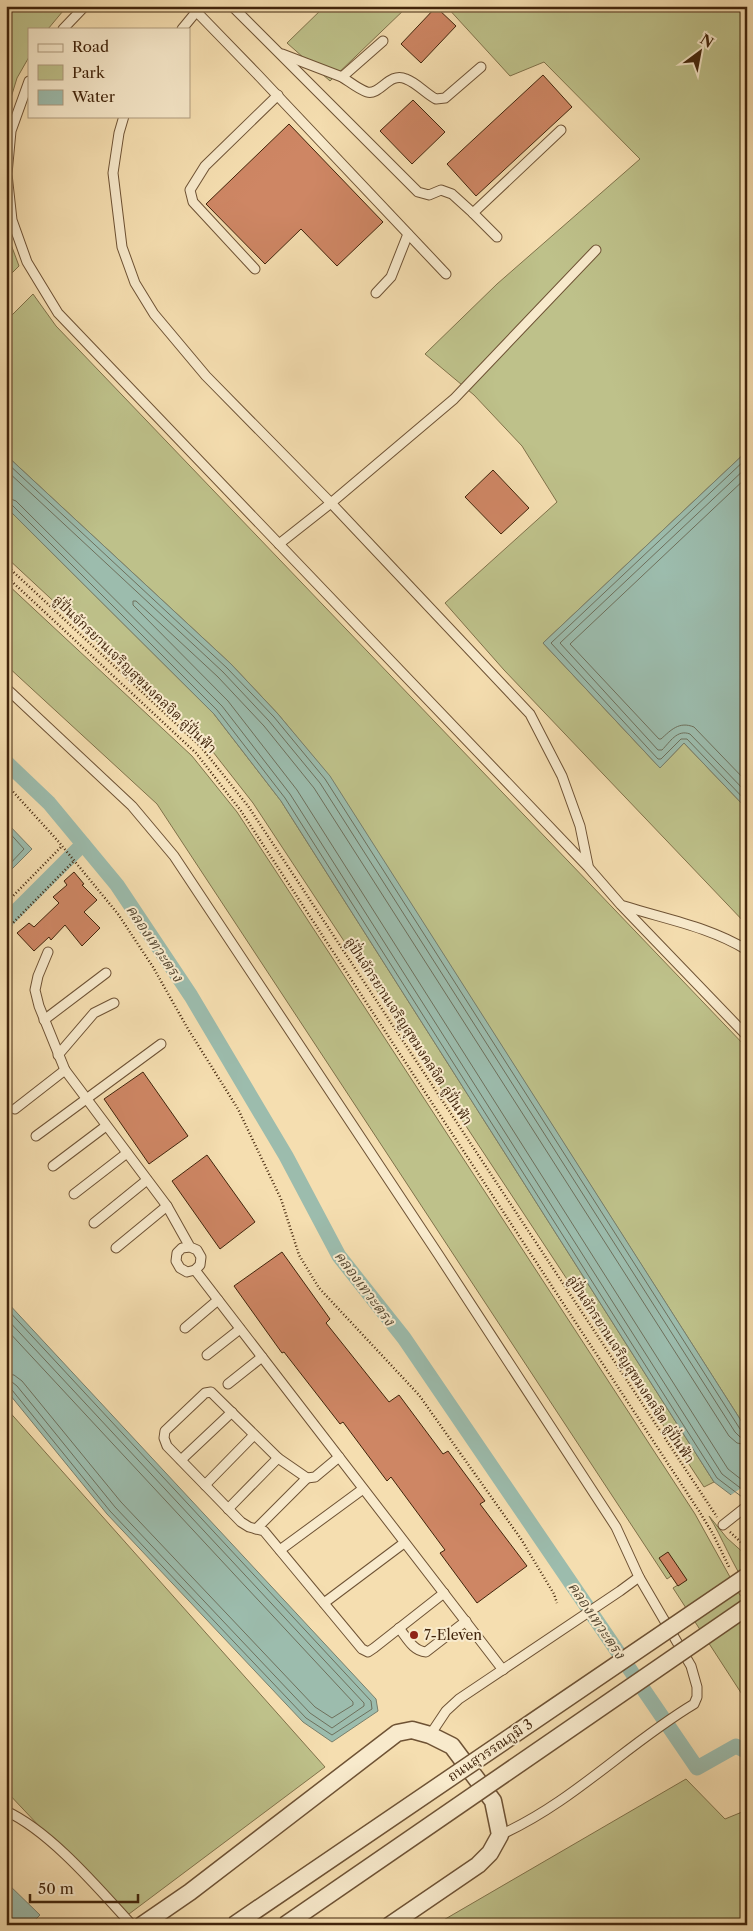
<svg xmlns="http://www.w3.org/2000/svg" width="753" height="1931" font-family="'Libre Caslon Text','Noto Serif Thai',serif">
	<rect width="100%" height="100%" fill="#f5deb0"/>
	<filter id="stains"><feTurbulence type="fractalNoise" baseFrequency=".004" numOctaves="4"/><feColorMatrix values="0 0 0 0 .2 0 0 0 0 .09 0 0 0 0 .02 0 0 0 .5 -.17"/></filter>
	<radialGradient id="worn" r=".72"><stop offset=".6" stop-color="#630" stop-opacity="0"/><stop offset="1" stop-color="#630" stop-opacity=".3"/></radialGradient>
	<g fill="#bec18a" stroke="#80724a">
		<path d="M6 6H65L63 11 48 29H29V57L17 78 6 114Z"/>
		<path d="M325 6H408L330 81 287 43Z"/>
		<path d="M446 6H747V451L543 643 660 768 684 743 747 809V925L504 670 445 603 557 502 522 446 474 395 425 354 497 284 640 159 544 62 510 76Z"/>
		<path d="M6 231 19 266 6 279Z"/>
		<path d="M33 294 56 326 747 1048V1430L329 776 278 714 231 664 6 455V321Z"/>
		<path d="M6 507 214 714 281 801 714 1482 704 1487 253 803 206 743 6 557Z"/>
		<path d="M6 583 192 756 237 812 279 876 695 1514 740 1595 747 1600V1702L673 1588 686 1580 680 1570 667 1579 157 804 6 665Z"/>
		<path d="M6 1408 325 1767 125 1917 6 1791Z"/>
		<path d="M709 1516 727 1538 747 1556V1586C732 1564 723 1539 709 1516Z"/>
		<path d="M686 1779 725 1819 747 1810V1925H435Z"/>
	</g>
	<g fill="#9cbcad" stroke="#787f6c">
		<path d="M747 451V809L684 743 660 768 543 643Z"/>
		<path d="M6 455 231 664 278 714 330 776 747 1430V1507L714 1482 281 801 214 714 6 507Z"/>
		<path d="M6 822 32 849 6 875Z"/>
		<path d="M6 1301 376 1699 378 1711 332 1742 303 1722 107 1514 6 1390Z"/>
		<path d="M6 1882 40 1915 30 1925H6Z"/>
	</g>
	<path fill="#f5deb0" d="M747 1484V1509L728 1497Z"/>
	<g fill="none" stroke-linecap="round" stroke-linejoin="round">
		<g stroke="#6e705c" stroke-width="1">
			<path d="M747 458 551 643 658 759H661L681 739H687L747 802"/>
			<path d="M6 462 227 668 274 717 325 779 740 1429 747 1431"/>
			<path d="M747 467 560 643 658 750H662C670 742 677 729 690 734L747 793"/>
			<path d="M6 470 223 672 269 721 320 783 735 1432 740 1437 747 1438"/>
			<path d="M747 477 570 644 659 739H661C671 730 679 721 694 727L747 782"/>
			<path d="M6 497 16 501 222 706 290 794 722 1474 747 1493"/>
			<path d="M6 504 12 505 217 710 285 798 717 1478 746 1500"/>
			<path d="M6 829 24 849 6 868"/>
			<path d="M6 1308 371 1701 372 1709 332 1735 306 1718 110 1511 12 1390 6 1388"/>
			<path d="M6 1318 364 1703V1706L332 1728 310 1713 115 1507 17 1386 12 1382 6 1381"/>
			<path d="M6 1329 353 1702V1705L332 1718 315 1707 121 1502 22 1381 14 1375 6 1374"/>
			<path d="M747 1445 737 1443 729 1436 314 788 264 726 218 677 136 601H133V605L228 701 297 790 728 1469 747 1484"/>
		</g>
		<g stroke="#9cbcad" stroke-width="15">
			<path d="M6 762 49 803 117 885 191 996 286 1156 339 1256 404 1338 697 1768 736 1746 747 1752"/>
			<path d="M6 921 83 844"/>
		</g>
	</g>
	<g fill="#ce8664" stroke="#41240b">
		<path d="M436 7 456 26 421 63 401 44Z"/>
		<path d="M543 75 572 107 476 196 447 164Z"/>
		<path d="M413 100 445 132 412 164 380 131Z"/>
		<path d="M289 124 383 222 337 266 301 229 265 264 206 204Z"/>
		<path d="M493 470 529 508 501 534 465 497Z"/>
		<path d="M74 872 84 884 82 885 97 900 84 912 100 928 82 946 65 925 51 940 49 937 34 951 17 933 29 923 34 927 59 903 53 897 67 885 64 881Z"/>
		<path d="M143 1072 188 1136 149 1164 104 1099Z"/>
		<path d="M207 1155 255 1222 220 1249 172 1181Z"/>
		<path d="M282 1252 330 1319 326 1323 389 1402 399 1395 443 1454 448 1451 485 1501 480 1504 527 1566 477 1603 440 1553 445 1550 391 1477 387 1481 343 1422 340 1424 284 1352 282 1353 234 1286Z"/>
		<path d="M668 1552 687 1580 678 1586 659 1558Z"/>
	</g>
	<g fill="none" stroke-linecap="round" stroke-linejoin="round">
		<defs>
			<g id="lane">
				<path d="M191 6 257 74 446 274"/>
				<path d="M232 6 418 192 429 195 441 190 452 194 473 213 561 130"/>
				<path d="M63 29 85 6"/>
				<path d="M182 29 201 6"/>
				<path d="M282 54 342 77 383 41"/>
				<path d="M342 77C350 82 358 89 367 92 380 96 389 71 406 79 417 83 426 94 436 99L445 98 481 67"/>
				<path d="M29 81 11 131 7 174 12 220 27 262 58 313 588 867 621 905 747 1036"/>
				<path d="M124 116 119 133 113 173 122 247 135 283 154 314 206 376 331 503 530 714 562 776 580 826 588 865"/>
				<path d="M473 213 497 237"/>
				<path d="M255 269 193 202 190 190 205 166 278 95"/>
				<path d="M376 293 391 277 408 234"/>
				<path d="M279 544 331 503 454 399 596 250"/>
				<path d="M6 688 132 806 174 856 438 1254 616 1527 639 1577 620 1591 459 1699 446 1711 430 1735"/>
				<path d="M624 906C665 919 710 927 747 950"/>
				<path d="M48 952 38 976 35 990 39 1006 65 1070 167 1206 190 1247 197 1250 201 1257 200 1265 195 1270 187 1272 180 1268 176 1261 177 1253 182 1248 190 1247"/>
				<path d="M44 1020 106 973"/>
				<path d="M58 1055 94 1013 114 1003"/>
				<path d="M15 1109 65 1070"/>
				<path d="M36 1136 161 1044"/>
				<path d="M53 1166 106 1126"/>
				<path d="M74 1194 127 1153"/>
				<path d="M94 1223 147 1180"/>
				<path d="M116 1248 167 1206"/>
				<path d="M195 1270 503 1670"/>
				<path d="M185 1328 218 1300"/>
				<path d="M207 1355 240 1329"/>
				<path d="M228 1384 262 1357"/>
				<path d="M339 1457 315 1477 307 1478 278 1458 211 1392 205 1393 165 1431 164 1438 167 1446 241 1522 249 1527 264 1531 362 1649 368 1652 374 1648 444 1593"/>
				<path d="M181 1460 232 1412"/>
				<path d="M205 1485 254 1435"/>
				<path d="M228 1509 278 1458"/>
				<path d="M723 1525 747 1506"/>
				<path d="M256 1529 307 1478"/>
				<path d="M280 1550 363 1489"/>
				<path d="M324 1603 404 1543"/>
				<path d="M399 1628C407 1638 413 1651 426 1652L466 1621"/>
				<path d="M6 1811C51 1832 98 1888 132 1925"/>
				<path d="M500 1835C572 1803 627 1744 694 1704L697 1697V1687L691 1666 639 1577"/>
			</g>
			<path id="street" d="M142 1925 190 1892 397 1733 412 1730 430 1735 452 1746 493 1801 500 1835 490 1853 478 1865 390 1925"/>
		</defs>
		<use href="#lane" stroke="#6e5234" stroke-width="11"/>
		<use href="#street" stroke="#6e5234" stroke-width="19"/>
		<g stroke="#41240b" stroke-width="2.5" stroke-dasharray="1 2.5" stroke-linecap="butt">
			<path d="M6 565 201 747 248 806 717 1517"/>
			<path d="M6 576 196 753 241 811 699 1511 713 1534 730 1569"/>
			<path d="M6 784 58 841 118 914 153 967 188 1029 238 1109 281 1199 299 1255 319 1288 419 1395 521 1539 554 1594 557 1603"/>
			<path d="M6 903 62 846"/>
			<path d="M6 930 74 861"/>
			<path d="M730 1532 747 1548"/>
		</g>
		<use href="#lane" stroke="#f8eacc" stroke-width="9"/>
		<use href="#street" stroke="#f8eacc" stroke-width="16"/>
		<defs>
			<g id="street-bridge">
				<path d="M234 1925 747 1576"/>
				<path d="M285 1925 747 1607"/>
			</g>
		</defs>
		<use href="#street-bridge" stroke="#6e5234" stroke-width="19" stroke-linecap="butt"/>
		<use href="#street-bridge" stroke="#f8eacc" stroke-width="16"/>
	</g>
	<circle fill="#8f2418" stroke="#f8eacc" stroke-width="2" cx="414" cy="1635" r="5"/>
	<g text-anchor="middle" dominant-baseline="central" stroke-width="4" stroke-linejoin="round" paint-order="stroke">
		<g font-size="14" fill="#41240b" stroke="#f8eacc">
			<text transform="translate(135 674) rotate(44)">ลู่ปั่นจักรยานเจริญสุขมงคลจิต ลู่ปั่นฟ้า</text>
			<text transform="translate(409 1031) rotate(57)">ลู่ปั่นจักรยานเจริญสุขมงคลจิต ลู่ปั่นฟ้า</text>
			<text transform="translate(631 1369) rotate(57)">ลู่ปั่นจักรยานเจริญสุขมงคลจิต ลู่ปั่นฟ้า</text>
			<text transform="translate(490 1750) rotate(-34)">ถนนสุวรรณภูมิ 3</text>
		</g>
		<g font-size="14" fill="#41240b" stroke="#f8eacc" text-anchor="start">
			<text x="424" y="1635">7-Eleven</text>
		</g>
		<g font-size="15" font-style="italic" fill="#584a34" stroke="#f8eacc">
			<text transform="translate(155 943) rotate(56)">คลองเทวะตรง</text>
			<text transform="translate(365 1288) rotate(53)">คลองเทวะตรง</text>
			<text transform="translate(597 1620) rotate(56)">คลองเทวะตรง</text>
		</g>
	</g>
	<rect width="753" height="1931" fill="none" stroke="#f5deb0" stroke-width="25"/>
	<rect x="8" y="8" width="738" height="1916" fill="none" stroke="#41240b" stroke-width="2.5"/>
	<rect x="12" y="12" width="728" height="1906" fill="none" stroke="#41240b"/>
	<rect x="28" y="28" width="162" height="90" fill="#f8eacc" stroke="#af9b7f"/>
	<rect x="38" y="44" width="25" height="8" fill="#f8eacc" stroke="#af9b7f"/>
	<text x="72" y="52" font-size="15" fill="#41240b">Road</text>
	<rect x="38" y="65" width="25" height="15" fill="#bec18a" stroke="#af9b7f"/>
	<text x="72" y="78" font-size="15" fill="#41240b">Park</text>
	<rect x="38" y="90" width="25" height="15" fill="#9cbcad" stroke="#af9b7f"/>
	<text x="72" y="102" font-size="15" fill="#41240b">Water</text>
	<g transform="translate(700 52) rotate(32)" stroke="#f8eacc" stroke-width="4" paint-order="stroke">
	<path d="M0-4L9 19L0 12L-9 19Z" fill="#41240b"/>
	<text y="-8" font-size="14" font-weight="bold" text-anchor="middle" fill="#41240b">N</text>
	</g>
	<path d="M30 1894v8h108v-8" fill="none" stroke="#41240b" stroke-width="2.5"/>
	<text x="38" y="1894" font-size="15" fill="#41240b" stroke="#f8eacc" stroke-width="4" paint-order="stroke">50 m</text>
	<rect width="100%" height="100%" filter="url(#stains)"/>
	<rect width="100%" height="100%" fill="url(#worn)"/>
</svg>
